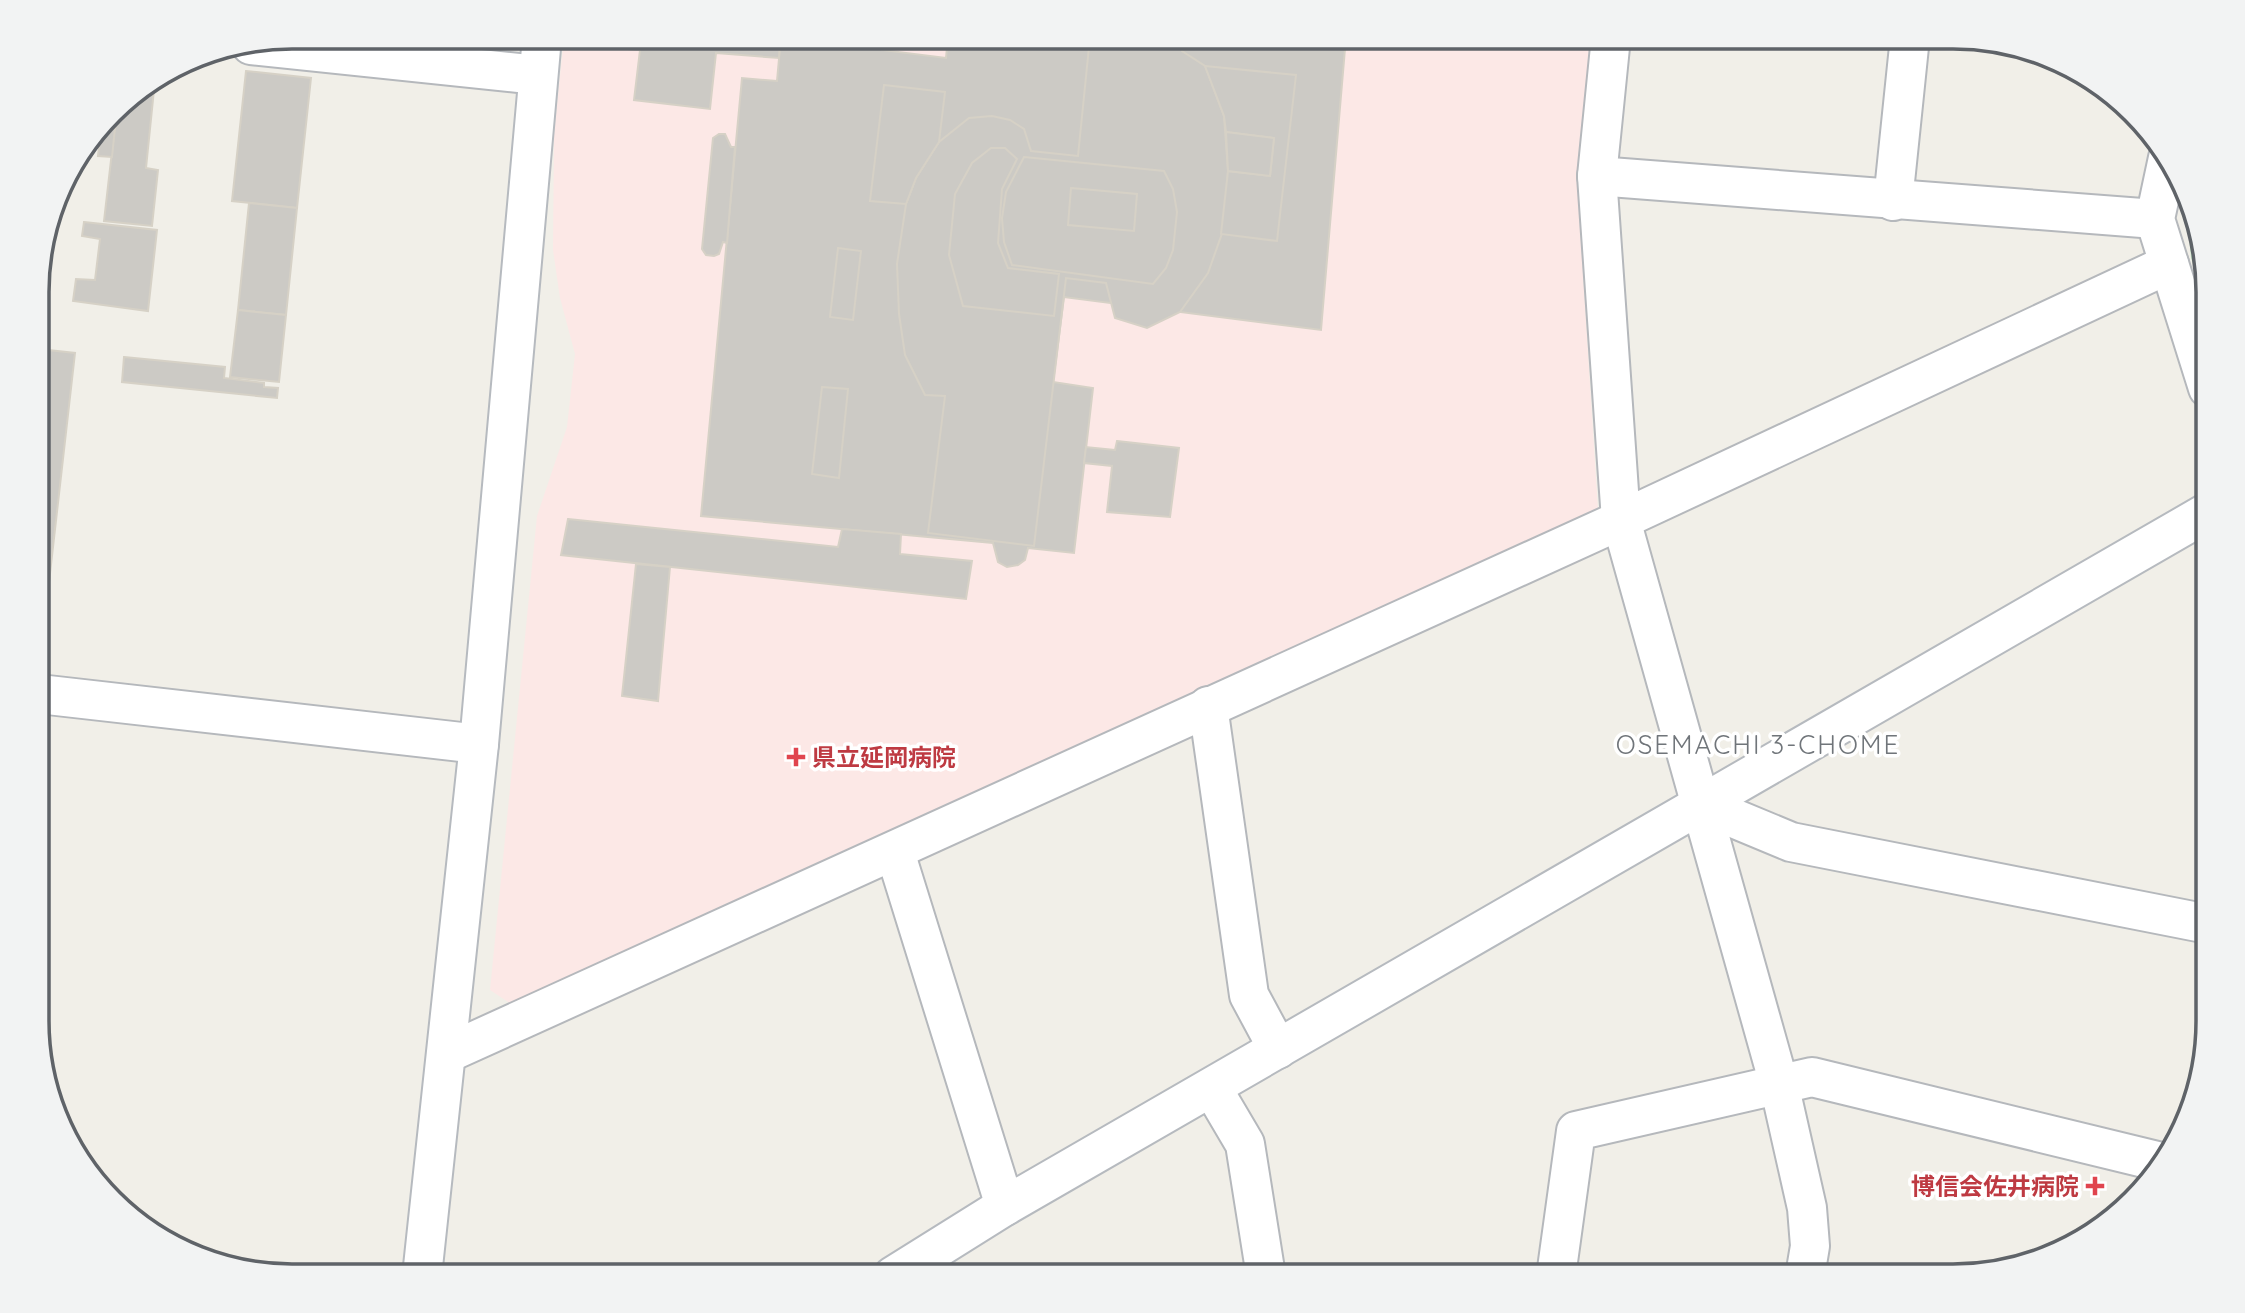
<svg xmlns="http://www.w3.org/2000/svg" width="2245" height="1313" font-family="Quicksand,'Noto Sans JP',sans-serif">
	<rect width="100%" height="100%" fill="#f1efe8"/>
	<path fill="#fce8e6" d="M564 37H1593L1578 196 1598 510 522 1011 490 990 537 516 567 427 575 354 560 298 553 250 554 135Z"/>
	<path fill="#c5e8c5" d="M2186 204 2208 275V307L2191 258Z"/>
	<g fill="#cccac5" stroke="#d6d1c6" stroke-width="2">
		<path d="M617 37H781L779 58 716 53 710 109 634 100 640 50 616 48Z"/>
		<path d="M781 37H883L882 50 946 58 948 37H1346L1321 330 1064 297 1053 382 1093 388 1074 553 1028 548 1025 560 1018 565 1007 567 998 562 993 543 701 516 742 78 777 81Z"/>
		<path d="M1090 37H1184L1182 51 1205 66 1224 116 1228 171 1225 225 1208 273 1180 312 1147 328 1115 318 1106 283 1066 278 1034 546 928 533 945 396 925 395 905 355 899 314 897 264 906 204 916 178 939 142 969 118 992 116 1010 120 1024 129 1031 151 1078 156Z"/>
		<path d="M1205 66 1296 75 1277 241 1221 234 1228 171 1270 176 1274 138 1226 132 1224 116Z"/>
		<path d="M246 71 311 78 297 208 232 201Z"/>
		<path d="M155 80 146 168 158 170 152 226 104 221 117 108 123 100Z"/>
		<path d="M884 85 945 92 939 142 916 178 906 204 870 201Z"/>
		<path d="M117 108 112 157 98 156 101 129Z"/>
		<path d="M1226 132 1274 138 1270 176 1228 171Z"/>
		<path d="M719 134H725L731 147H735L727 243 723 242 719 254 714 256 706 255 702 249 713 138Z"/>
		<path d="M991 148H1005L1017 159 1002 189 998 243 1008 268 1059 274 1054 316 963 306 949 255 955 194 972 163Z"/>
		<path d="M1024 157 1164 171 1173 189 1177 212 1173 250 1166 268 1153 284 1012 265 1004 242 1002 218 1006 192Z"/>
		<path d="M1071 188 1137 194 1134 231 1068 225Z"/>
		<path d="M57 198 48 281 39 280V259Z"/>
		<path d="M249 203 297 208 286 315 238 310Z"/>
		<path d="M84 222 157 230 148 311 73 301 76 279 95 280 100 239 82 236Z"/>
		<path d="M838 248 861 251 853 320 830 317Z"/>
		<path d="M238 310 286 315 279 382 230 377Z"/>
		<path d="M39 349 75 353 42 644H39Z"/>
		<path d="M124 357 225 367 224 378 264 383V387L278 388 277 398 122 382Z"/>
		<path d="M822 387 848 389 839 478 812 474Z"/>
		<path d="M1117 441 1179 448 1170 517 1107 512 1112 466 1084 463 1086 447 1115 450Z"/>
		<path d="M568 519 838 547 842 529 901 534 900 554 972 561 966 599 561 555Z"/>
		<path d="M636 564 670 567 658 701 622 696Z"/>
	</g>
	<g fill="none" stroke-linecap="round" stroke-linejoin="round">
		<defs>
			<g id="street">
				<path d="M1611 37 1597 176 1621 520 1779 1084 1807 1208 1810 1246 1805 1276"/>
				<path d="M251 45 538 75"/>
				<path d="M2168 158 2155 219 2208 388"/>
				<path d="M1597 176 2155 219"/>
				<path d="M1893 201 1910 37"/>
				<path d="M39 694 479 744"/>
				<path d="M1208 706 1249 995 1278 1049"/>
				<path d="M1702 805 1791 842 2208 924"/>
				<path d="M895 852 1005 1206"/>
				<path d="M448 1053 1621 520 2169 264"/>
				<path d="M1212 1088 1245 1144 1266 1276"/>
				<path d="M1556 1276 1576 1131 1812 1077 2161 1162"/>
			</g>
			<g id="secondary">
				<path d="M422 1276 479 744 542 37"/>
				<path d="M893 1276 1005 1206 2208 512"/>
			</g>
		</defs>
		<use href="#street" stroke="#b5b8bc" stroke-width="42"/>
		<use href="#secondary" stroke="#b6babf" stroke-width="42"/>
		<use href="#street" stroke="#fff" stroke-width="38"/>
		<use href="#secondary" stroke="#fff" stroke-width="38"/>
	</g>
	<g fill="#e0444e" stroke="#fff" stroke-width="2.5">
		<path d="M792.5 746.5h7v7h7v7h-7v7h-7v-7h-7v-7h7z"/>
		<path d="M2091.5 1175.5h7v7h7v7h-7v7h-7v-7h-7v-7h7z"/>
	</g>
	<g text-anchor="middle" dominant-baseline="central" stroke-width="7" stroke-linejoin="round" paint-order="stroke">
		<g font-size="24" font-weight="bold" fill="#be3a42" stroke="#fff" text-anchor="start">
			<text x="812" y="757">県立延岡病院</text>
			<text x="2079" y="1186" text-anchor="end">博信会佐井病院</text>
		</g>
		<g font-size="26" letter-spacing="2" fill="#70757a" stroke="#fff">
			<text x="1758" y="744">OSEMACHI 3-CHOME</text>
		</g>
	</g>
	<path d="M0 0H2245V1313H0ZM292 49H1953A243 243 0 0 1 2196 292V1021A243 243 0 0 1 1953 1264H292A243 243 0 0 1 49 1021V292A243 243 0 0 1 292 49Z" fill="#f2f3f3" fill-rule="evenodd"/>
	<path fill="none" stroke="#5f6368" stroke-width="3.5" d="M292 49H1953A243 243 0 0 1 2196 292V1021A243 243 0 0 1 1953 1264H292A243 243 0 0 1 49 1021V292A243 243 0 0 1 292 49Z"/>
</svg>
